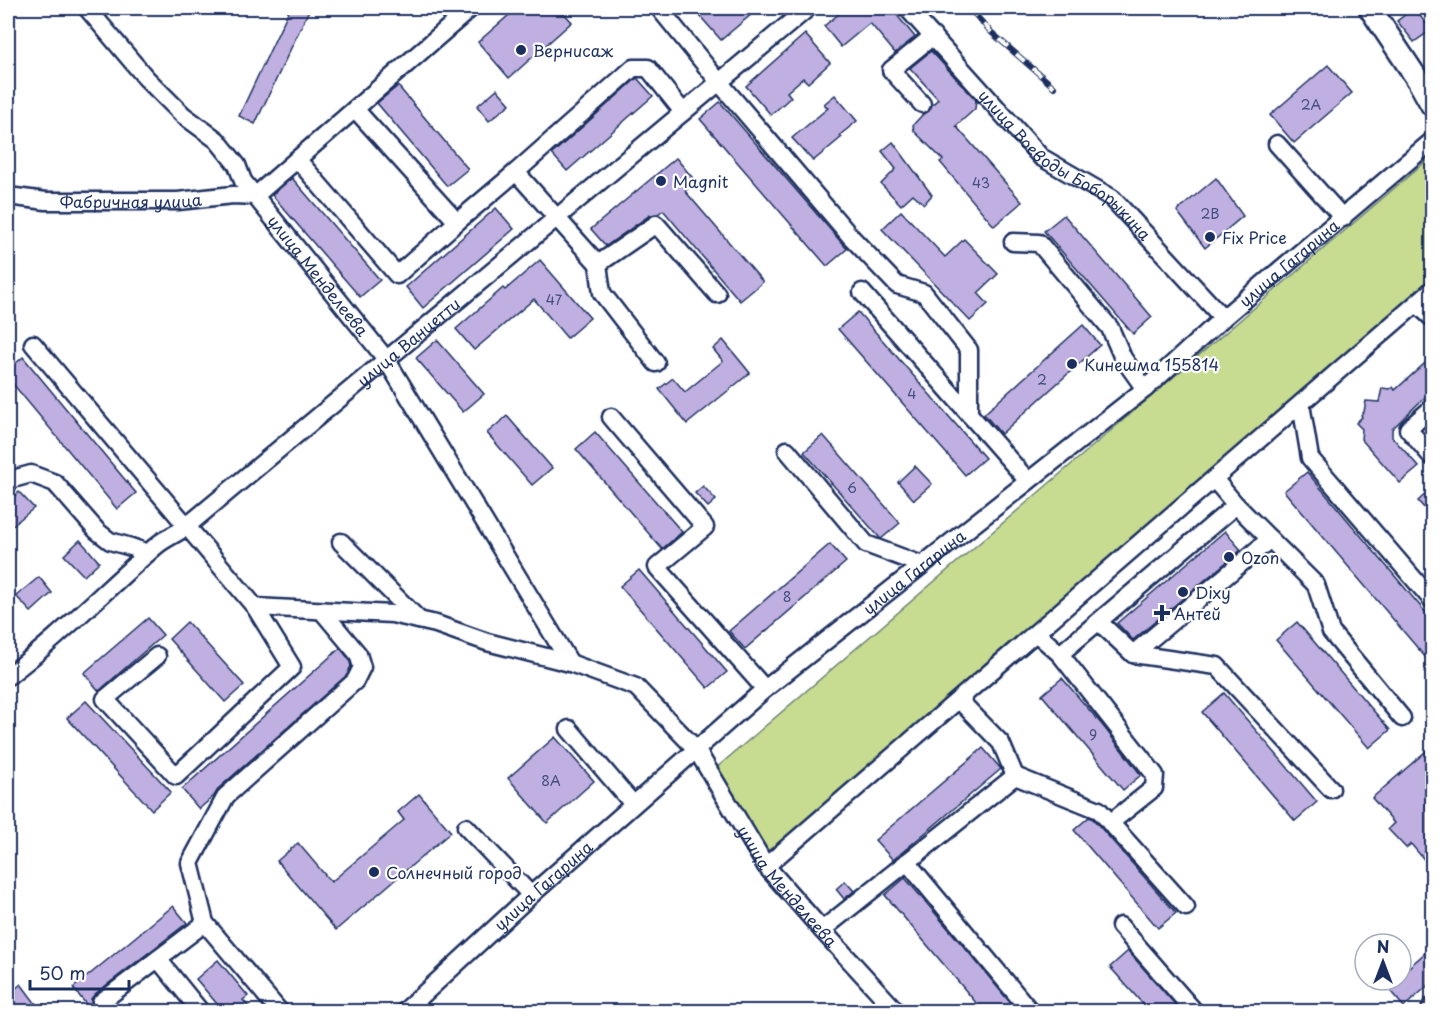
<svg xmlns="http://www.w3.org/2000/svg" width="1440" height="1019" font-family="'Playpen Sans',sans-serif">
	<rect width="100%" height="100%" fill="#fff"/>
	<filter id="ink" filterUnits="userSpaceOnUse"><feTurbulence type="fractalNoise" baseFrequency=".0167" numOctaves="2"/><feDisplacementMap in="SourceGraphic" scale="12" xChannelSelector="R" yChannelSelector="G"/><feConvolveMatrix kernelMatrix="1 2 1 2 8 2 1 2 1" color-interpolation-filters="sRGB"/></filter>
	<g filter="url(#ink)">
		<path fill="#c7dc91" stroke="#718678" stroke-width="1.5" d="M1432 156V282L768 853 715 769Z"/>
		<g fill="#bfb0e1" stroke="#1b2f5e" stroke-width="1.5">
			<path d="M290 8H310L255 124 239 116Z"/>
			<path d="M517 8H559L572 22 509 78 478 42Z"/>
			<path d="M710 8H759L721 40 700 16Z"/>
			<path d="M846 8H891L915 37 895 53 870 23 841 47 824 26Z"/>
			<path d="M1414 8 1431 30 1414 42 1397 21Z"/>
			<path d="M805 34 830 63 808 83 803 78 787 92 791 97 771 115 746 86Z"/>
			<path d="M931 51 976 100 975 109 956 126 1022 202 994 226 940 162 943 160 914 131 913 125 923 114 929 111 932 105 938 99 910 68Z"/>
			<path d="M1328 65 1352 93 1294 143 1270 115Z"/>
			<path d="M637 78 653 96 567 171 552 154Z"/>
			<path d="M398 86 468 169 447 186 377 103Z"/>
			<path d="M497 89 510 104 489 121 477 106Z"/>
			<path d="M835 95 857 121 840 135 842 137 813 161 792 138 828 108 824 104Z"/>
			<path d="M720 102 847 249 827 266 700 119Z"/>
			<path d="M893 142 932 195 924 204 913 194 901 205 881 184 896 169 882 151Z"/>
			<path d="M676 158 696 182 685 191 763 282 740 301 663 210 658 214 650 215 606 246 591 229Z"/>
			<path d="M292 178 380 280 360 297 272 195Z"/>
			<path d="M1216 178 1243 216 1205 248 1177 211Z"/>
			<path d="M496 208 514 229 423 308 406 287Z"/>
			<path d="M901 211 945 257 964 239 998 274 978 293 988 304 970 321 882 229Z"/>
			<path d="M1064 215 1152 317 1133 334 1044 231Z"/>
			<path d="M540 260 590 318 567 338 534 299 474 350 456 329 503 288 505 290Z"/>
			<path d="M858 312 985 458 965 475 838 329Z"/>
			<path d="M1083 325 1100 345 1001 434 984 414Z"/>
			<path d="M437 340 484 394 463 412 416 358Z"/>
			<path d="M723 340 750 373 687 424 659 389 673 378 685 392 723 361 713 349Z"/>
			<path d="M23 357 136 493 117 509 8 378V370Z"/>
			<path d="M1432 357V398L1425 400 1424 398 1392 429V437L1419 467 1400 483 1361 439 1362 429 1356 423 1362 417 1361 415 1364 412 1366 401 1379 402 1382 388 1390 389 1393 387 1395 390Z"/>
			<path d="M507 416 552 468 532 485 487 433Z"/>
			<path d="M595 432 682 532 662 549 576 449Z"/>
			<path d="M823 435 900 523 881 539 879 537 804 452Z"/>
			<path d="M915 466 932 484 914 500 898 482Z"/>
			<path d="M1307 472 1432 620V665L1284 491Z"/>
			<path d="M703 486 716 500 708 507 695 493Z"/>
			<path d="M1432 488V517L1418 501Z"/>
			<path d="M19 492 34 508 8 529V502Z"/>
			<path d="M1225 531 1241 550 1133 640 1117 623Z"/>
			<path d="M80 540 99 562 84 576 64 555Z"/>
			<path d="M830 544 846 562 745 649 729 631Z"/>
			<path d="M639 570 727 672 708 688 620 586Z"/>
			<path d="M39 577 52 593 31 612 16 596Z"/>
			<path d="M148 618 163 635 99 691 84 673Z"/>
			<path d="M187 622 244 685 225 702 169 639Z"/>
			<path d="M1297 622 1390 730 1369 748 1276 640Z"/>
			<path d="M340 648 349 659 351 666 347 675 219 788 214 796 199 809 182 789Z"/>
			<path d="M1062 678 1103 726 1141 775 1123 790 1042 695Z"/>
			<path d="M1224 693 1317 802 1295 821 1202 712Z"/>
			<path d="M86 701 171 792 152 810 67 718Z"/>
			<path d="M555 737 594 781 547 823 508 778Z"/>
			<path d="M1432 746V869L1411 844 1406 848 1388 829 1394 823 1372 798Z"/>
			<path d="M983 748 1001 769 893 860 875 840Z"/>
			<path d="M419 794 451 832 336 930 277 861 298 843 331 882 404 820 398 812Z"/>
			<path d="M1089 817 1093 819 1176 913 1158 928 1074 830Z"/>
			<path d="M905 878 970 954 1017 1011H983L885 895Z"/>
			<path d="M845 881 854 891 844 899 836 889Z"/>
			<path d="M173 906 187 923 95 994 91 999 92 1007 90 1009 73 988Z"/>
			<path d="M1432 947V982L1404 1007 1386 986 1394 980H1401V974Z"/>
			<path d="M1128 951 1181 1011H1149L1110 967Z"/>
			<path d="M218 960 248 996 243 1000 252 1011H223L196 979Z"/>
			<path d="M21 984 36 1004 25 1011H8V995Z"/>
		</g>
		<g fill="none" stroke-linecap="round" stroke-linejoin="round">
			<defs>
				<g id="minor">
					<path id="s1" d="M87 8 146 78 183 115 217 140 237 165 243 181 255 196 386 359 570 663"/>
					<path d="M659 8 719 82 851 237 897 285 924 293 969 350V414"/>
					<path id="s2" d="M907 8 1041 157 1112 198 1223 318"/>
					<path d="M922 104 891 70 933 36"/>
					<path d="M1277 144 1343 218"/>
					<path d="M297 159 397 275 457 222 355 109"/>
					<path d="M516 172 633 68H648L683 112"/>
					<path id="s3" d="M8 196 46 201H178L233 195 255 196 471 8"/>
					<path d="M457 222 516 172 598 264 656 224 717 294"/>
					<path d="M1013 242 1039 243 1110 328 1123 358 1145 389"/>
					<path d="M598 264 602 293 656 363"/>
					<path d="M862 292 1028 481"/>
					<path d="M1417 304 1432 318"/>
					<path id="s4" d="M33 344 255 607 392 614 436 624 487 642 570 663 636 687 696 749 766 866 822 930 897 1012"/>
					<path d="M1301 404 1310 458 1432 600"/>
					<path d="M1432 408 1408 429 1432 457"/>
					<path d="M611 417 705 527 657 567 765 689"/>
					<path d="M787 450 866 544 922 565"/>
					<path d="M8 483 13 479 31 474 55 483 97 531 110 541 131 547 148 553"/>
					<path d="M1236 505 1316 585 1331 632 1402 718"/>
					<path d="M341 542 419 620"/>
					<path d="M1099 622 1133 654 1217 666 1331 789"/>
					<path d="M1036 633 1060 654 1236 505 1214 479"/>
					<path d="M1060 654 1155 775 1154 788 1110 823"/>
					<path d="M1133 654 1270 539"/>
					<path d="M157 656 105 699 176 776 292 667 255 607"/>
					<path id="s5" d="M8 676C60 637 106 589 156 546 165 538 177 534 187 526L808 8"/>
					<path d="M959 700 1001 743 1015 776"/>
					<path d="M569 729 633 804"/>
					<path d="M466 827 531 895"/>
					<path d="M907 862 1031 1012"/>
					<path d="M766 866 1432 290"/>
					<path d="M205 923 190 863 226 796 355 681 362 667 358 654 322 611"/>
					<path d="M1120 926 1195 1012"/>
					<path d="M822 930 1015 776 1099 810 1186 907"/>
					<path d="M158 959 201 1012"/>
					<path d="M1432 1006 1431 1007 1432 1009"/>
					<path d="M109 1012 101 1002 205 923 280 1012"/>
					<path id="s6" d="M404 1012 531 895 765 689 1145 389 1223 318 1432 141"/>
				</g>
				<path id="major" d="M1370 8 1418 80 1432 105"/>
			</defs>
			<use href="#minor" stroke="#1b2f5e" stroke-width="21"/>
			<use href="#major" stroke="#1b2f5e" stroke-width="26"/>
			<use href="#minor" stroke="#fff" stroke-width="16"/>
			<use href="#major" stroke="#fff" stroke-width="21"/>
			<defs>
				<path id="rail" d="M969 8 991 32 1054 87"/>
			</defs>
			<use href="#rail" stroke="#1b2f5e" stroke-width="6"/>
			<use href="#rail" stroke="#fff" stroke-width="4" stroke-dasharray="11" stroke-linecap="butt"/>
		</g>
	</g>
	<g fill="#1b2f5e" stroke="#fff" stroke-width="2">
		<circle cx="521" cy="50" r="6"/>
		<circle cx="661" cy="181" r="6"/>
		<circle cx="1210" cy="237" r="6"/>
		<circle cx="1072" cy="364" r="6"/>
		<circle cx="1229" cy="557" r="6"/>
		<circle cx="1183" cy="592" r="6"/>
		<path d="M1159 604h6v6h6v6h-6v6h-6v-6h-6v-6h6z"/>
		<circle cx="374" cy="872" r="6"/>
	</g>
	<g text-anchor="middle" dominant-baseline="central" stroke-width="4.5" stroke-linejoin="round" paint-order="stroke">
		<g font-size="14" fill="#444f7f">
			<text x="1311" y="104">2А</text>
			<text x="981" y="182">43</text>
			<text x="1210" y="213">2В</text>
			<text x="554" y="299">47</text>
			<text x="1042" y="379">2</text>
			<text x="912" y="393">4</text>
			<text x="852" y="487">6</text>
			<text x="787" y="596">8</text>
			<text x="1093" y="734">9</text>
			<text x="551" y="780">8А</text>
		</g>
		<g font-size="16" fill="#1b2f5e" stroke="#fff" text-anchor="start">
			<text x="533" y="50">Вернисаж</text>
			<text x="673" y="181">Magnit</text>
			<text x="1222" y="237">Fix Price</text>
			<text x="1084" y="364">Кинешма 155814</text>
			<text x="1241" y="557">Ozon</text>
			<text x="1195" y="592">Dixy</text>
			<text x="1174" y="613">Антей</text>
			<text x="386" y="872">Солнечный город</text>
		</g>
		<g font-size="16" fill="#1b2f5e" stroke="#fff">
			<text stroke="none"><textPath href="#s2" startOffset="224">улица Воеводы Боборыкина</textPath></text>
			<text stroke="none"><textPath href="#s3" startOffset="123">Фабричная улица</textPath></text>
			<text stroke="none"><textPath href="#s6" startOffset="1160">улица Гагарина</textPath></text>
			<text stroke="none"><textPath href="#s1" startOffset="356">улица Менделеева</textPath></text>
			<text stroke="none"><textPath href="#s5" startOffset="522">улица Ванцетти</textPath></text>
			<text stroke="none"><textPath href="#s6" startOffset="674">улица Гагарина</textPath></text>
			<text stroke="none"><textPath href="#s6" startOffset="188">улица Гагарина</textPath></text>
			<text stroke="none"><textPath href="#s4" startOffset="988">улица Менделеева</textPath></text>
		</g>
	</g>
	<rect width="1440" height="1019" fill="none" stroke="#fff" stroke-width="30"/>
	<rect x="15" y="15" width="1410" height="989" fill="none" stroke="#1b2f5e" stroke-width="2" filter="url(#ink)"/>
	<g transform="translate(1383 962)"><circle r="28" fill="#ffffff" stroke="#a4acbf" stroke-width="1.5"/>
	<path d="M0-4.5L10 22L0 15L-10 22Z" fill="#1b2f5e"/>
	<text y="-9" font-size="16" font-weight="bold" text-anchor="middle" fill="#1b2f5e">N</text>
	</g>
	<path d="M30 980v9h99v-9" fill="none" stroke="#1b2f5e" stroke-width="3"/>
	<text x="39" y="980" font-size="18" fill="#1b2f5e" stroke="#ffffff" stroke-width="4.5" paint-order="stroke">50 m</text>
</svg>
